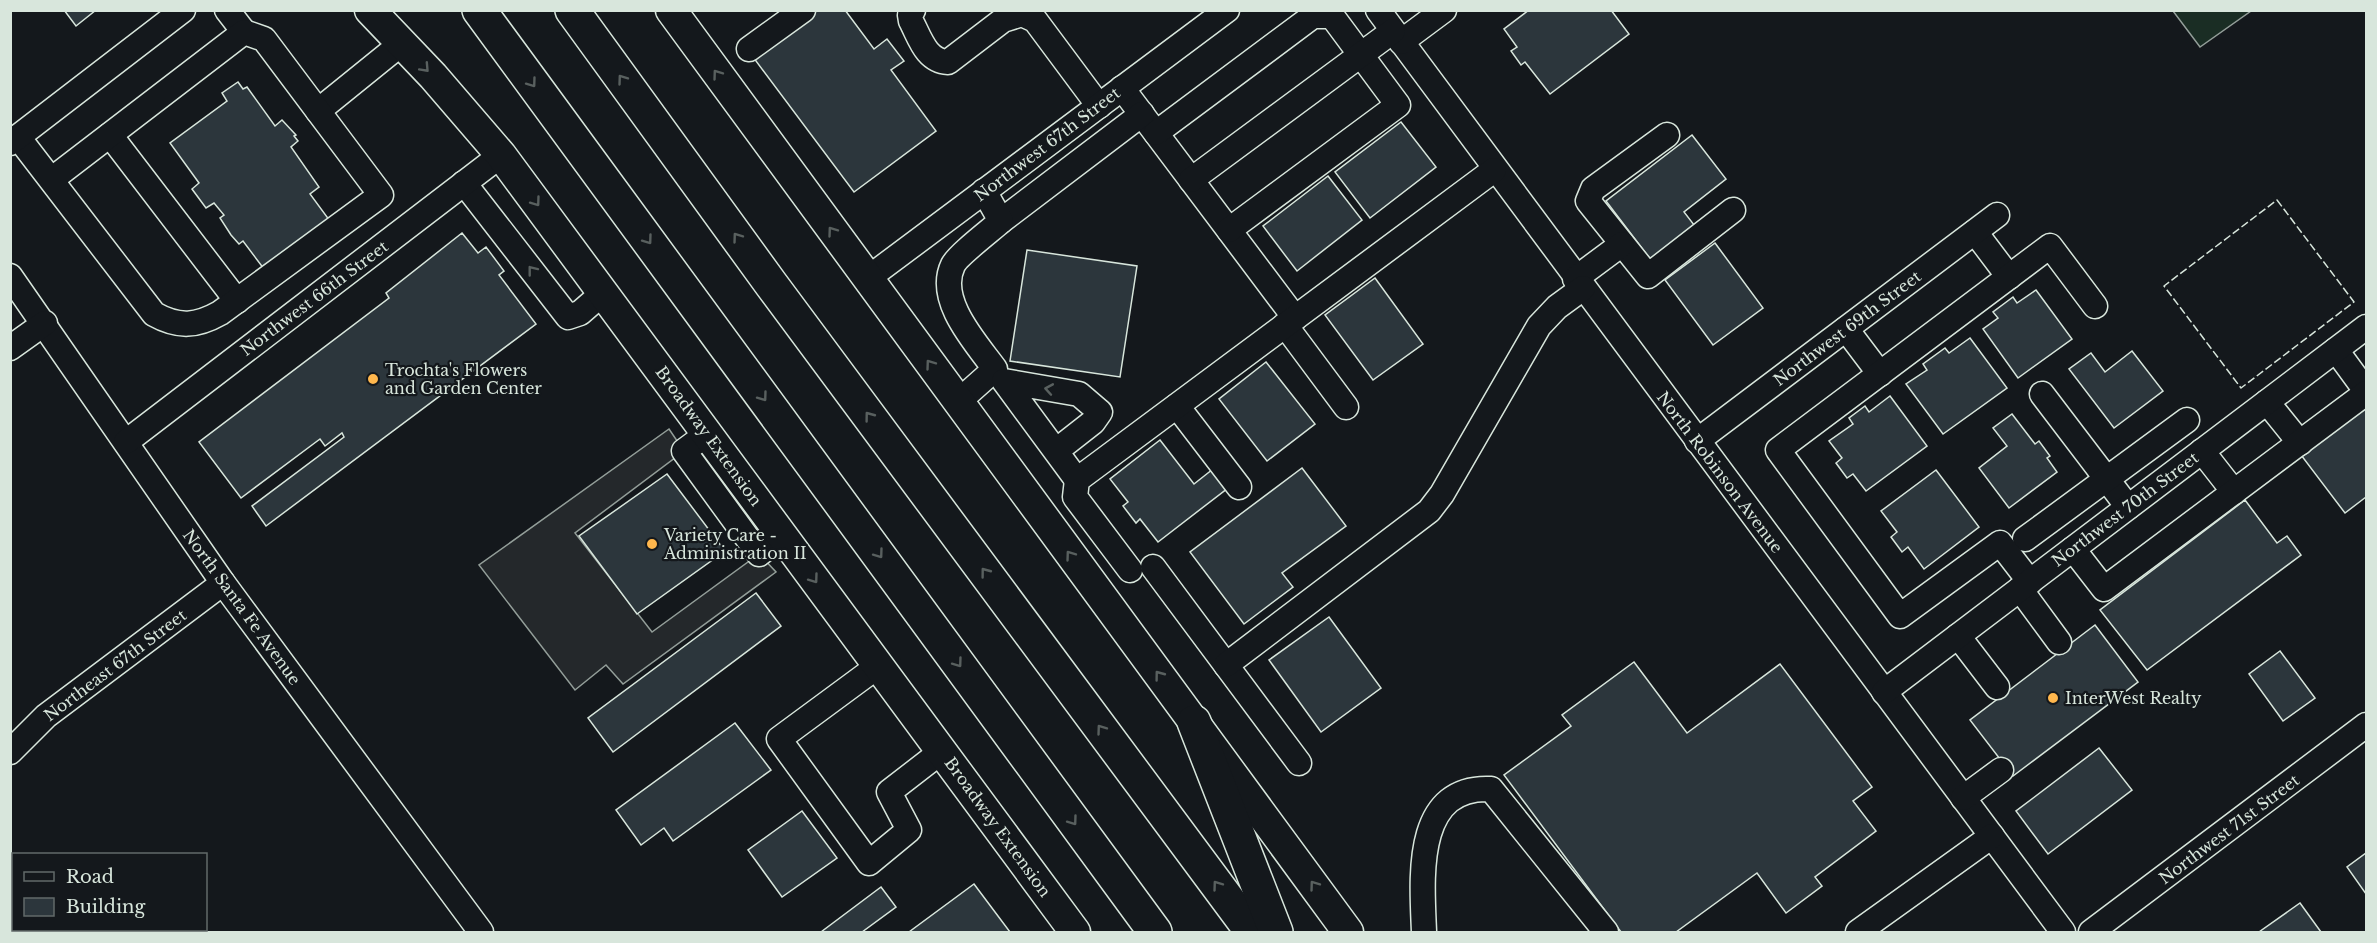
<svg xmlns="http://www.w3.org/2000/svg" width="2377" height="943" font-family="'Libre Baskerville',serif">
	<rect width="100%" height="100%" fill="#14181c"/>
	<path fill="#1a2d24" stroke="#939e99" stroke-width="1.5" d="M2173 11H2251L2200 47Z"/>
	<path fill="#24282b" stroke="#939e99" stroke-width="1.5" d="M669 429 684 451 575 533 652 632 759 554 776 572 623 684 606 665 575 690 479 565Z"/>
	<g fill="#2c363c" stroke="#d8e6dc" stroke-width="1.5">
		<path d="M64 10H96L76 26Z"/>
		<path d="M815 10H845L874 49 887 39 904 61 891 70 936 131 854 192 753 57Z"/>
		<path d="M1529 10H1611L1629 34 1550 94 1525 62 1521 65 1511 51 1517 47 1504 29Z"/>
		<path d="M238 82 243 89 247 87 275 126 282 120 296 135 294 136 298 141 291 147 319 187 310 194 330 221 264 269 243 241 239 244 231 235 220 218 224 215 214 203 206 208 192 189 199 183 170 143 227 101 222 93Z"/>
		<path d="M1401 122 1436 167 1370 218 1335 172Z"/>
		<path d="M1692 135 1726 179 1684 212 1698 230 1654 264 1606 201Z"/>
		<path d="M1328 176 1362 220 1297 271 1263 226Z"/>
		<path d="M462 233 478 253 486 247 504 271 499 275 536 324 266 526 252 506 344 437 342 433 325 446 320 439 241 498 199 442 389 298 386 293Z"/>
		<path d="M1715 243 1763 308 1713 345 1665 280Z"/>
		<path d="M1027 250 1137 266 1120 377 1010 361Z"/>
		<path d="M1375 278 1423 344 1373 380 1325 315Z"/>
		<path d="M2036 290 2072 339 2018 378 1983 329 1998 318 1993 312 2013 297 2017 303Z"/>
		<path d="M1970 338 2007 388 1943 434 1906 384 1927 370 1923 364 1945 348 1949 353Z"/>
		<path d="M2132 351 2163 391 2114 428 2069 369 2091 353 2105 372Z"/>
		<path d="M1266 362 1315 424 1267 461 1219 399Z"/>
		<path d="M1890 396 1927 446 1866 491 1853 474 1847 478 1836 463 1842 458 1829 441 1853 424 1849 418 1865 406 1869 412Z"/>
		<path d="M2366 406V497L2345 513 2301 455Z"/>
		<path d="M2012 414 2035 444 2039 441 2050 456 2047 458 2057 472 2009 508 1979 468 2007 446 1993 428Z"/>
		<path d="M1160 440 1194 484 1213 469 1228 488 1158 542 1140 519 1136 523 1123 506 1128 502 1110 479Z"/>
		<path d="M1302 468 1346 526 1282 573 1293 587 1244 624 1190 552Z"/>
		<path d="M1936 470 1979 527 1924 569 1908 547 1902 552 1891 537 1897 532 1881 511Z"/>
		<path d="M667 474 725 551 637 614 579 536Z"/>
		<path d="M2245 500 2277 543 2287 536 2301 555 2147 670 2100 610Z"/>
		<path d="M756 593 781 626 613 752 588 718Z"/>
		<path d="M1329 617 1381 688 1321 732 1269 660Z"/>
		<path d="M2095 625 2138 682 2013 776 1970 720Z"/>
		<path d="M2280 651 2315 698 2283 721 2249 674Z"/>
		<path d="M1634 662 1687 733 1780 664 1872 787 1853 801 1876 831 1815 877 1822 886 1786 913 1757 873 1676 932H1621L1504 775 1571 726 1562 715Z"/>
		<path d="M735 723 771 770 673 841 664 828 641 845 616 810Z"/>
		<path d="M2099 748 2132 790 2048 854 2016 811Z"/>
		<path d="M802 811 837 858 782 897 748 850Z"/>
		<path d="M2366 853V894L2347 867Z"/>
		<path d="M974 884 1010 932H909Z"/>
		<path d="M881 887 896 907 862 932H821Z"/>
		<path d="M2300 903 2321 932H2259Z"/>
	</g>
	<g fill="none" stroke-linecap="round" stroke-linejoin="round">
		<defs>
			<g id="minor">
				<path d="M227 10 244 32"/>
				<path d="M913 10 910 15 911 21C920 38 926 61 948 62L1003 20 1022 14 1035 20 1099 106"/>
				<path d="M1378 10 2063 932"/>
				<path d="M1401 42 1444 10"/>
				<path d="M749 49 803 10"/>
				<path d="M1122 88 1295 318"/>
				<path d="M318 111 402 43"/>
				<path d="M1156 133 1313 16H1332L1398 105 1229 230"/>
				<path d="M110 135 237 301"/>
				<path d="M1667 135 1593 189 1588 201 1648 276 1733 210"/>
				<path d="M18 137 154 314C179 328 197 326 220 313L381 195 264 39 244 32 51 180"/>
				<path d="M10 143 183 10"/>
				<path d="M1191 180 1393 31"/>
				<path d="M464 183 568 317 580 313 603 293"/>
				<path d="M1001 221 1142 114"/>
				<path d="M1975 232 2009 277"/>
				<path d="M10 276 223 583 481 932"/>
				<path d="M867 279 1227 10"/>
				<path d="M1575 279 1622 244"/>
				<path d="M1285 325 1346 407"/>
				<path d="M1846 329 1880 374"/>
				<path d="M10 348 45 323"/>
				<path d="M2336 350 2366 391"/>
				<path d="M2042 394 2128 507"/>
				<path d="M958 402 995 369C976 343 936 300 953 265 958 255 991 230 1001 221L984 191"/>
				<path d="M2267 402 2300 443"/>
				<path d="M1177 406 1239 487"/>
				<path d="M707 434 684 451 759 554 783 536"/>
				<path d="M1697 441 1997 215"/>
				<path d="M126 442 501 155"/>
				<path d="M1056 451 1093 422 1100 412 1079 394 1004 381 1077 480"/>
				<path d="M2202 451 2234 492"/>
				<path d="M2025 539 2187 420"/>
				<path d="M2073 549 2104 589 2366 393"/>
				<path d="M1153 567 1299 763"/>
				<path d="M1130 570 1075 497 1077 480 1494 170"/>
				<path d="M2030 582 2000 543 1900 616 1778 450 2050 246 2095 306"/>
				<path d="M2020 589 2059 642"/>
				<path d="M1958 636 1997 687"/>
				<path d="M1226 665 1429 511 1442 494 1539 326 1557 307 1583 288"/>
				<path d="M878 666 779 739 869 863 909 830 889 792 942 751"/>
				<path d="M1884 692 2366 327"/>
				<path d="M10 752 46 716 223 583"/>
				<path d="M1963 798 2001 770"/>
				<path d="M1424 932C1422 879 1413 785 1491 789L1606 932"/>
				<path d="M1858 932 1992 836"/>
				<path d="M2091 932 2366 725"/>
			</g>
			<g id="major">
				<path d="M370 10 433 76 501 155 1075 932"/>
				<path d="M671 10 1348 932"/>
			</g>
			<g id="highway">
				<path d="M479 10 1155 932"/>
				<path d="M572 10 771 284 1252 932"/>
				<path d="M1194 722 1276 932"/>
			</g>
		</defs>
		<use href="#minor" stroke="#d8e6dc" stroke-width="27"/>
		<use href="#major" stroke="#d8e6dc" stroke-width="33"/>
		<use href="#highway" stroke="#d8e6dc" stroke-width="36"/>
		<use href="#minor" stroke="#14181c" stroke-width="24"/>
		<use href="#major" stroke="#14181c" stroke-width="30"/>
		<use href="#highway" stroke="#14181c" stroke-width="33"/>
		<path stroke="#d8e6dc" stroke-width="1.5" stroke-dasharray="8 3" stroke-linecap="butt" d="M2277 200 2354 302 2241 388 2164 286Z"/>
	</g>
	<defs><path id="oneway-chevron" d="M-2-3.5L2.5 0L-2 3.5" fill="none" stroke-width="1.6" stroke-linecap="round" stroke-linejoin="round" transform="scale(1.5)"/></defs>
	<g stroke="#59605f">
		<use href="#oneway-chevron" transform="translate(425 68) rotate(47)"/>
		<use href="#oneway-chevron" transform="translate(717 74) rotate(-126)"/>
		<use href="#oneway-chevron" transform="translate(622 79) rotate(-126)"/>
		<use href="#oneway-chevron" transform="translate(532 83) rotate(54)"/>
		<use href="#oneway-chevron" transform="translate(536 202) rotate(54)"/>
		<use href="#oneway-chevron" transform="translate(832 231) rotate(-126)"/>
		<use href="#oneway-chevron" transform="translate(737 237) rotate(-126)"/>
		<use href="#oneway-chevron" transform="translate(648 240) rotate(54)"/>
		<use href="#oneway-chevron" transform="translate(532 270) rotate(-128)"/>
		<use href="#oneway-chevron" transform="translate(930 364) rotate(-126)"/>
		<use href="#oneway-chevron" transform="translate(1049 389) rotate(-170)"/>
		<use href="#oneway-chevron" transform="translate(763 397) rotate(54)"/>
		<use href="#oneway-chevron" transform="translate(869 416) rotate(-127)"/>
		<use href="#oneway-chevron" transform="translate(879 554) rotate(54)"/>
		<use href="#oneway-chevron" transform="translate(1070 555) rotate(-126)"/>
		<use href="#oneway-chevron" transform="translate(985 572) rotate(-127)"/>
		<use href="#oneway-chevron" transform="translate(814 579) rotate(54)"/>
		<use href="#oneway-chevron" transform="translate(958 663) rotate(54)"/>
		<use href="#oneway-chevron" transform="translate(1159 675) rotate(-127)"/>
		<use href="#oneway-chevron" transform="translate(1101 729) rotate(-126)"/>
		<use href="#oneway-chevron" transform="translate(1073 821) rotate(54)"/>
		<use href="#oneway-chevron" transform="translate(1217 885) rotate(-126)"/>
		<use href="#oneway-chevron" transform="translate(1314 885) rotate(-126)"/>
	</g>
	<g fill="#ffb74d" stroke="#14181c" stroke-width="2">
		<circle cx="373" cy="379" r="6"/>
		<circle cx="652" cy="544" r="6"/>
		<circle cx="2053" cy="698" r="6"/>
	</g>
	<g text-anchor="middle" dominant-baseline="central" stroke-width="4.5" stroke-linejoin="round" paint-order="stroke">
		<g font-size="16" fill="#d8e6dc" stroke="#14181c">
			<text transform="translate(1047 144) rotate(-37)">Northwest 67th Street</text>
			<text transform="translate(314 298) rotate(-37)">Northwest 66th Street</text>
			<text transform="translate(1847 328) rotate(-37)">Northwest 69th Street</text>
			<text transform="translate(709 436) rotate(54)">Broadway Extension</text>
			<text transform="translate(1720 472) rotate(53)">North Robinson Avenue</text>
			<text transform="translate(2125 509) rotate(-37)">Northwest 70th Street</text>
			<text transform="translate(242 607) rotate(54)">North Santa Fe Avenue</text>
			<text transform="translate(115 665) rotate(-37)">Northeast 67th Street</text>
			<text transform="translate(998 827) rotate(54)">Broadway Extension</text>
			<text transform="translate(2229 829) rotate(-37)">Northwest 71st Street</text>
		</g>
		<g font-size="16" fill="#d8e6dc" stroke="#14181c" text-anchor="start">
			<text x="385" y="370">Trochta's Flowers<tspan x="385" dy="18">and Garden Center</tspan></text>
			<text x="664" y="535">Variety Care -<tspan x="664" dy="18">Administration II</tspan></text>
			<text x="2065" y="698">InterWest Realty</text>
		</g>
	</g>
	<rect width="2377" height="943" fill="none" stroke="#d8e6dc" stroke-width="24"/>
	<rect x="12" y="853" width="195" height="78" fill="#14181c" stroke="#626a69" stroke-width="1.5"/>
	<rect x="24" y="872" width="30" height="9" fill="#14181c" stroke="#626a69" stroke-width="1.5"/>
	<text x="66" y="883" font-size="18" fill="#d8e6dc">Road</text>
	<rect x="24" y="898" width="30" height="18" fill="#2c363c" stroke="#626a69" stroke-width="1.5"/>
	<text x="66" y="913" font-size="18" fill="#d8e6dc">Building</text>
</svg>
